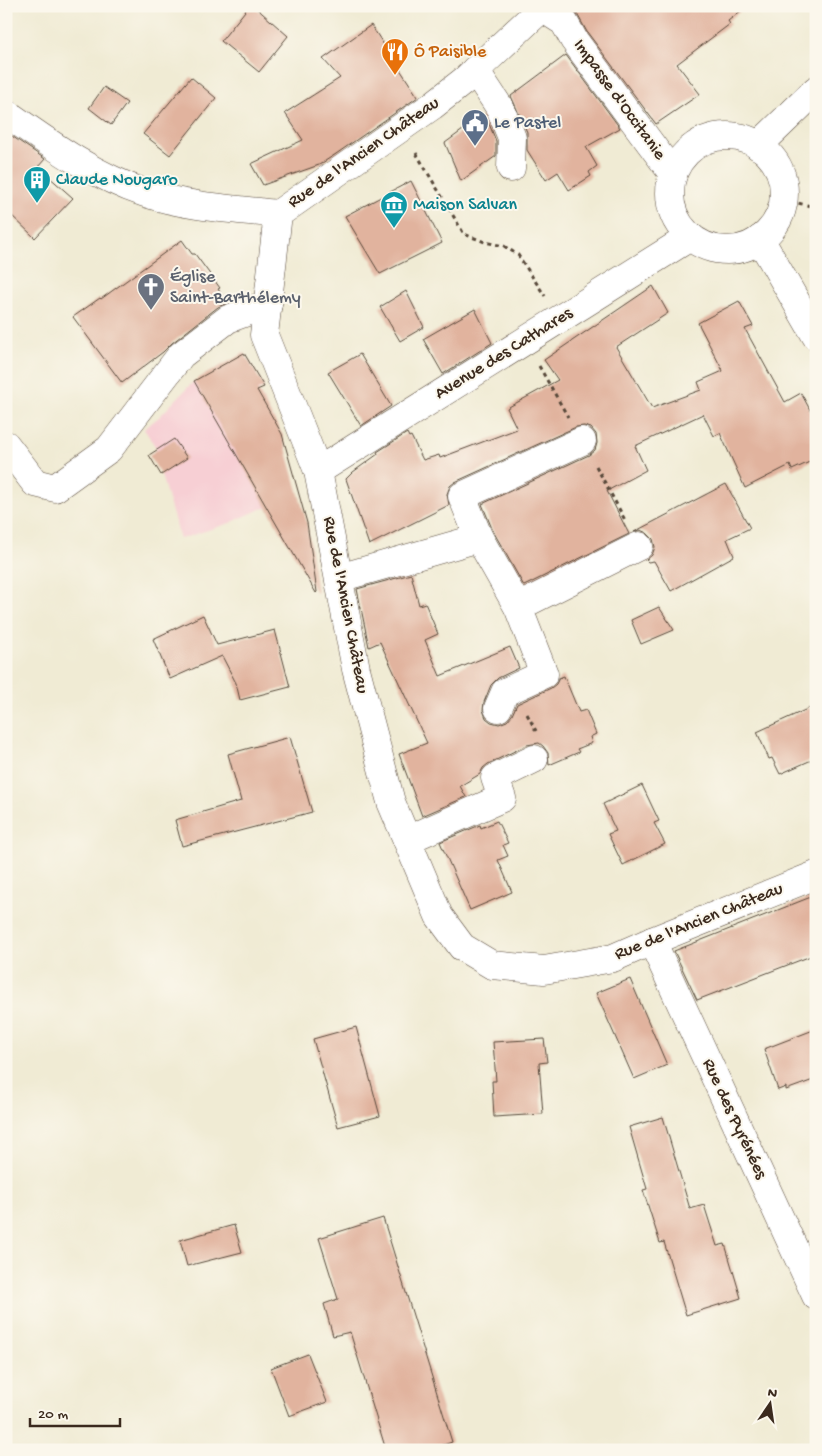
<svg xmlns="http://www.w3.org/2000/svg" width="822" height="1456" font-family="'Gochi Hand',sans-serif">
	<rect width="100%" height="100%" fill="#fbf7ec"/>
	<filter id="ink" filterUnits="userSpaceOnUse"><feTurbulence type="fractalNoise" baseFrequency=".02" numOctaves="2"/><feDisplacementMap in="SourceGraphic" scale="10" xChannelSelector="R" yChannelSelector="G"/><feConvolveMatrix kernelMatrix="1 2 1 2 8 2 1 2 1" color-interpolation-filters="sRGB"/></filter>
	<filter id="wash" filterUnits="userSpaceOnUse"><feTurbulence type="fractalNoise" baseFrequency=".0096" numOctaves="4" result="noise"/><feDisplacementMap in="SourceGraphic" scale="20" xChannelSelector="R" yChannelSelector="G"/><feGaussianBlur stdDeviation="1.12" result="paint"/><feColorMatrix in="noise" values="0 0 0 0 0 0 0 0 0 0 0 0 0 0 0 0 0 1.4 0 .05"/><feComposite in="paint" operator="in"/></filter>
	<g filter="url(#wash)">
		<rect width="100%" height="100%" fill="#f0ebd4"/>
		<path fill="#f7cfd4" d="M244 353 264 387 258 391 282 434 298 491 265 509 263 508 230 523 180 539 161 475 149 455 157 449 144 429 160 416 194 381Z"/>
		<g id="blocks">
			<g fill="#e1b39e">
				<path d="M249 6H254L288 36 259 72 221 41Z"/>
				<path d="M568 6H747L728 21 730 24 677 64 700 94 656 124 587 32 577 14Z"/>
				<path d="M371 25 418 97 336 154 319 165 263 185 251 164 303 140 285 113 340 78 323 59Z"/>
				<path d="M566 55 620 128 586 147 597 166 589 172 591 176 569 190 558 172 546 180 527 150V132L511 96Z"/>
				<path d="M191 77 216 98 170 155 143 134Z"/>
				<path d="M104 87 127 103 111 125 89 108Z"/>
				<path d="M485 114 496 141V156L461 181 445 143Z"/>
				<path d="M6 132 45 159 38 167 73 198 35 238 6 210Z"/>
				<path d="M411 181 442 243 380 274 345 216Z"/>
				<path d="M182 240 192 254H195L220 288 218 289 227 303 218 307 172 343 163 352 122 383 73 317 100 298 101 299Z"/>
				<path d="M653 286 668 313 616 347 652 408 701 390 698 382 723 371 698 323 739 301 753 326 745 329 785 402 801 393 816 421V459L792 470 790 465 745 488 720 433 714 436 703 414 635 446 646 470 607 491 629 534 524 586 493 531 482 504 589 455 595 450 597 443 596 434 591 428 584 426 576 427 455 482 450 486 447 494 449 505 369 545 346 479 353 472 378 454 377 452 407 433 409 437 411 436 423 460 439 455 440 458 517 429 507 408 558 380 544 360Z"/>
				<path d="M406 291 424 327 400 341 380 307Z"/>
				<path d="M475 309 492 343 443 374 423 339Z"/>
				<path d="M244 353 264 387 257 390 282 434 307 523 317 592 316 593 194 381Z"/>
				<path d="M360 354 391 406 361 426 328 372Z"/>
				<path d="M174 439 187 458 161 475 149 455Z"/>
				<path d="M726 484 750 528 727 539 734 556 671 591 654 561 648 562 646 560 652 555 655 547 653 539 647 533 640 530 634 532Z"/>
				<path d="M411 574 419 605 425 603 438 634 425 640 440 676 510 647 519 668 498 678 491 685 484 702 483 710 486 718 491 722 499 724 507 721 512 715 517 704 551 688 556 684 559 678 564 676 579 712 586 710 596 734 590 737 592 743 577 749 579 752 549 765 548 753 543 746 539 743 527 745 488 764 483 768 480 774 460 786 466 797 422 816 399 754 427 743 380 642 369 647 357 589Z"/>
				<path d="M659 607 674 630 641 644 631 620Z"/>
				<path d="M203 615 217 645 275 630 290 687 240 700 236 683 222 656 170 679 153 639Z"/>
				<path d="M816 705V758L780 774 772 758 769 759 757 732Z"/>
				<path d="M290 737 312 812 182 846 175 820 241 801 228 754Z"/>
				<path d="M642 785 659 821 654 823 665 844 623 865 608 834 616 831 603 804Z"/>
				<path d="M497 821 508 843 503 845 508 856 498 860 512 892 470 910 440 842 480 825 481 828Z"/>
				<path d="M816 895V954L697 1000 674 951Z"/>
				<path d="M630 979 667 1065 634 1079 596 993Z"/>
				<path d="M356 1027 380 1116 338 1127 313 1039Z"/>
				<path d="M816 1029V1079L786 1090V1087L778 1090 764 1049Z"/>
				<path d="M544 1039 547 1062 539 1063 543 1114 494 1117 492 1081H496L493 1042Z"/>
				<path d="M663 1117 690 1209 704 1205 717 1246 725 1244 741 1298 686 1315 664 1242 660 1243 643 1190 647 1189 629 1127Z"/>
				<path d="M383 1218 452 1442 429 1450H386L350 1332 333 1336 324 1304 338 1299 319 1238Z"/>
				<path d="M234 1225 242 1252 187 1266 180 1240Z"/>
				<path d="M308 1354 327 1402 289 1416 271 1368Z"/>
			</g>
		</g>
	</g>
	<g filter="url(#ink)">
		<use href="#blocks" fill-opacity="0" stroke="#564739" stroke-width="1"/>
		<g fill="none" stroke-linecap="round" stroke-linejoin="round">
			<defs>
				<g id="minor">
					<path d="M539 6 564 22 574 40 673 174"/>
					<path d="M544 6 465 80 432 106 278 214 264 335 318 471 356 669 391 802 439 916 462 947 492 965 544 970 613 958 652 941 816 875"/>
					<path d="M475 70 500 108 512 138 511 168"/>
					<path d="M6 113C50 144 94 176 145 193 187 207 234 209 278 214"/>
					<circle cx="727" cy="193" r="57"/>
					<path d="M758 146 816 90"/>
					<path d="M760 239 816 336"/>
					<path d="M6 445 35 483 55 488 109 449 181 355 228 319 268 304"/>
					<path d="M318 471 690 237"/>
					<path d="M479 538 518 607 544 674 505 692 498 708"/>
					<path d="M339 578 479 538 462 496 582 441"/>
					<path d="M518 607 639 546"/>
					<path d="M407 840 502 798 495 778 534 759"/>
					<path d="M652 941 816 1296"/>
				</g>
			</defs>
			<use href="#minor" stroke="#564739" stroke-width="29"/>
			<g stroke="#564739" stroke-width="3" stroke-dasharray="4 4" stroke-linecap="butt">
				<path d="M416 153 464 234 485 242 504 246 518 255 545 296"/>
				<path d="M783 200 816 207"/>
				<path d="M539 366 568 417"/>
				<path d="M596 466 625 520"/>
				<path d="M527 714 536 731"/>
			</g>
			<use href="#minor" stroke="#fff" stroke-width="28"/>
		</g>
	</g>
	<defs>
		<symbol id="restaurant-pin" viewBox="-11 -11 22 30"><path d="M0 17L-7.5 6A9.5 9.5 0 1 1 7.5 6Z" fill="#e8710a" stroke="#fbf7ec"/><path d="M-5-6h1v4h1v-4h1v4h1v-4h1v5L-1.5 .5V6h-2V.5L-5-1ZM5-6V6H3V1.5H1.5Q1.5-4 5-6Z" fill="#fff"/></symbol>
		<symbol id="civic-pin" viewBox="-11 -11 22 30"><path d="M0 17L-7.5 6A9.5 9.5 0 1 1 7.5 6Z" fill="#5c6f8a" stroke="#fbf7ec"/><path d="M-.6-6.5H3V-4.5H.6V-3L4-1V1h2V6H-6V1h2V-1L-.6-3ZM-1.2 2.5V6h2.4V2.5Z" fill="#fff"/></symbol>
		<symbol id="building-pin" viewBox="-11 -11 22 30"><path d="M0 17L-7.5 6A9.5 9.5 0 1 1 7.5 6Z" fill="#0f9aa8" stroke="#fbf7ec"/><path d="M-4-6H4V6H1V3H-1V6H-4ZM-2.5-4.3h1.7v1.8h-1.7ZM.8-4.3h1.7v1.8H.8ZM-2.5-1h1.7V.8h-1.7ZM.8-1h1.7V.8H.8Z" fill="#fff"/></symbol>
		<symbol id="museum-pin" viewBox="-11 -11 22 30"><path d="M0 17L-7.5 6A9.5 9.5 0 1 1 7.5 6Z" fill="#0f9aa8" stroke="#fbf7ec"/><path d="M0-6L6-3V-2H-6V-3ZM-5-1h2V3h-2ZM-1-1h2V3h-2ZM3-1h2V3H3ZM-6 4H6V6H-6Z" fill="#fff"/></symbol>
		<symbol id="church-pin" viewBox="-11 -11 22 30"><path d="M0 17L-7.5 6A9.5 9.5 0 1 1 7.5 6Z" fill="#6b7280" stroke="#fbf7ec"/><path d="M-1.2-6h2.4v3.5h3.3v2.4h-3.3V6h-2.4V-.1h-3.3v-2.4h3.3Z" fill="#fff"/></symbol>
	</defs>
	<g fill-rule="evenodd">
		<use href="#restaurant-pin" x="379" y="36" width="32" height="43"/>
		<use href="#civic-pin" x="459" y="107" width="32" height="43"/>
		<use href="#building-pin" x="21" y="164" width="32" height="43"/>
		<use href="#museum-pin" x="378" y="189" width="32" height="43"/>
		<use href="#church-pin" x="135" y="271" width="32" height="43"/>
	</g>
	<g text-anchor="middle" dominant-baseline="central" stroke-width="4" stroke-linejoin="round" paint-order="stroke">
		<g font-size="18" fill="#c56008" stroke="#fbf7ec" text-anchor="start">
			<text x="414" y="52">Ô Paisible</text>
		</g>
		<g font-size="18" fill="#3b2a1e" stroke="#fbf7ec">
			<text transform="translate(619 100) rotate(54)">Impasse d'Occitanie</text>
			<text transform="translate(364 153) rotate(-35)">Rue de l'Ancien Château</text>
			<text transform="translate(504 354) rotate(-32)">Avenue des Cathares</text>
			<text transform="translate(345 605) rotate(79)">Rue de l'Ancien Château</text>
			<text transform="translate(699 922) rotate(-22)">Rue de l'Ancien Château</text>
			<text transform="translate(734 1119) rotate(65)">Rue des Pyrénées</text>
		</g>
		<g font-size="18" fill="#4e5e75" stroke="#fbf7ec" text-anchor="start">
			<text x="494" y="123">Le Pastel</text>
		</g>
		<g font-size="18" fill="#0d838f" stroke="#fbf7ec" text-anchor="start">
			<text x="56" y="180">Claude Nougaro</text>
			<text x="413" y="205">Maison Salvan</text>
		</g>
		<g font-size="18" fill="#5b616d" stroke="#fbf7ec" text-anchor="start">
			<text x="170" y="277">Église<tspan x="170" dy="21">Saint-Barthélemy</tspan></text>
		</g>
	</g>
	<rect width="822" height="1456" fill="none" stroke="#fbf7ec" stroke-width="25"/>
	<g transform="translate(770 1404) rotate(13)" stroke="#fbf7ec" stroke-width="4" paint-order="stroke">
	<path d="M0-4L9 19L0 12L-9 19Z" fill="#3b2a1e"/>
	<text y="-8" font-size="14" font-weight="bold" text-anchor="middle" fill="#3b2a1e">N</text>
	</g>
	<path d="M30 1418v8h90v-8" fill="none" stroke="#3b2a1e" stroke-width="2.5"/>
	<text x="38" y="1418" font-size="15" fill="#3b2a1e" stroke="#fbf7ec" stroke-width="4" paint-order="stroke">20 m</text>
</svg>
